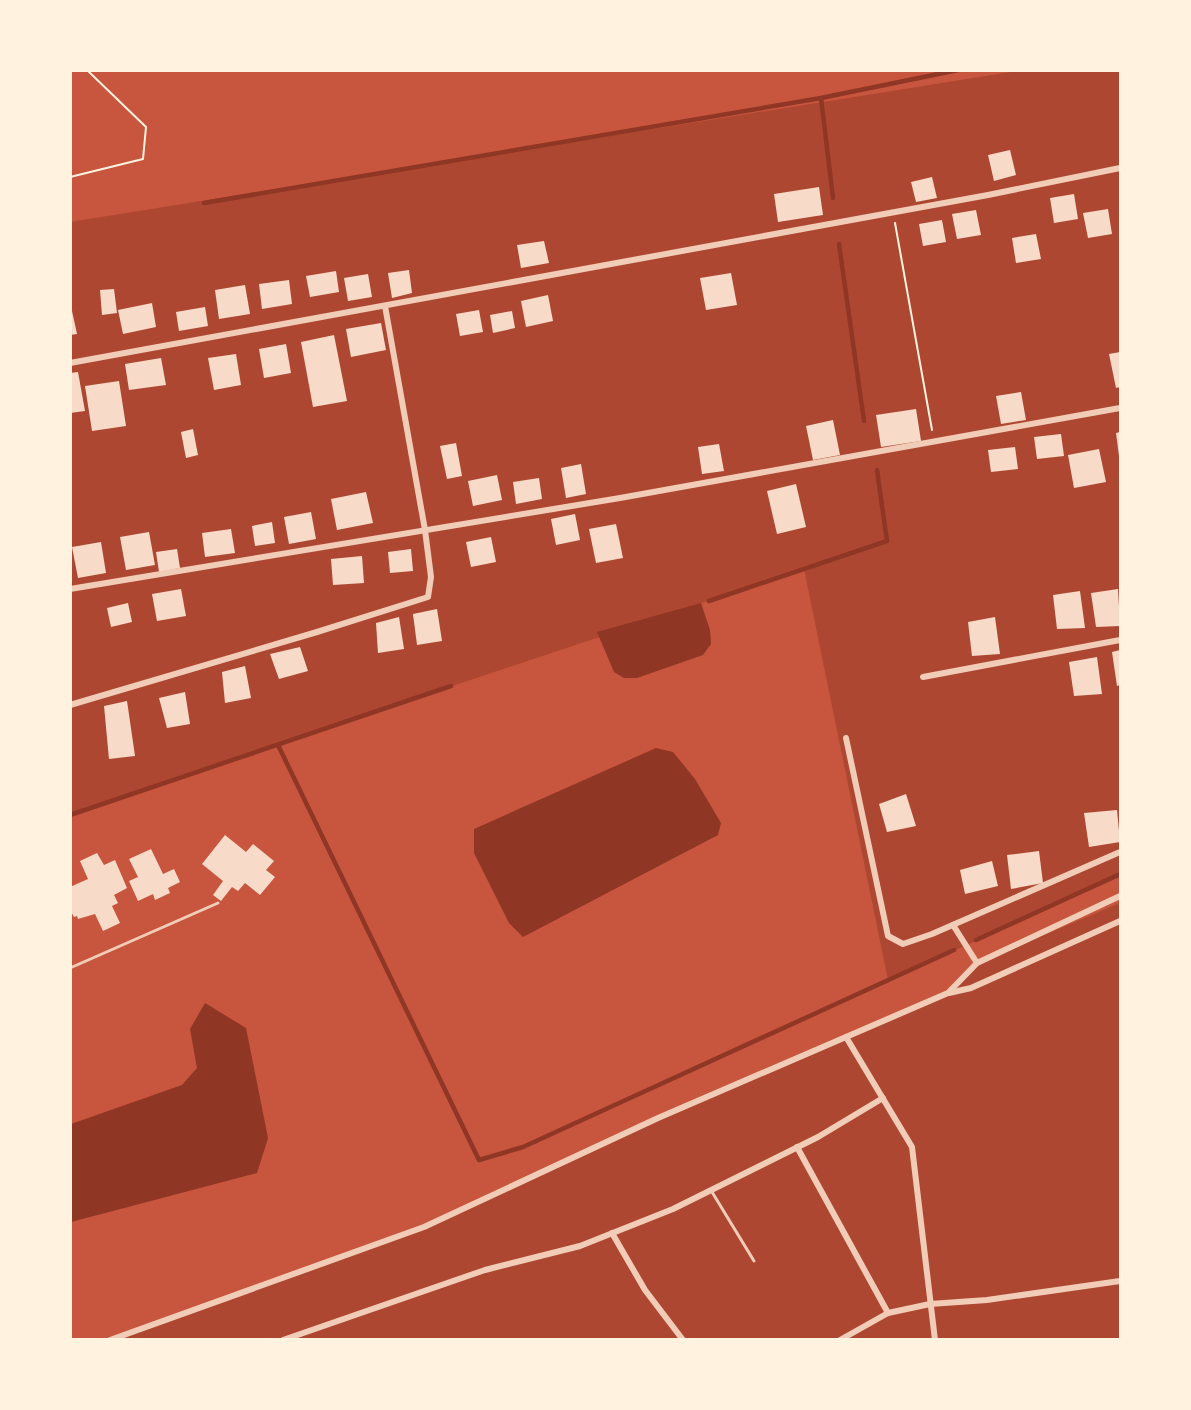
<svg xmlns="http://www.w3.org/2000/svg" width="1191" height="1410" font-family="'Work Sans',sans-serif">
	<rect width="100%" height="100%" fill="#c8553d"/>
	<g fill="#ae4732">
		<path d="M1017 71H1120V877L888 980 804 569 71 813 70 222Z"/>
		<path d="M1120 903V1339L110 1340 424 1227 658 1118 948 993 977 963Z"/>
	</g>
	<g fill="#8f3625">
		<path d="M701 603 710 630 711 644 703 655 637 678H624L614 672 597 632Z"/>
		<path d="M656 748 673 752 695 779 721 823 718 835 523 937 509 923 474 853V829Z"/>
		<path d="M205 1003 246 1028 268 1138 257 1173 71 1222V1124L182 1085 197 1068 190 1029Z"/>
	</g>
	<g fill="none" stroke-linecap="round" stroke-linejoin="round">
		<g stroke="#8f3625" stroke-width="4.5">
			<path d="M821 98 833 198"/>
			<path d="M204 203 821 98 958 70"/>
			<path d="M839 244 864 421"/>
			<path d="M709 601 887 541 877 470"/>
			<path d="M278 745 479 1160 523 1147 954 950"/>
			<path d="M70 815 451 686"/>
			<path d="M976 940 1120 874"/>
		</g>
	</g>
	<g fill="#f7dbc8">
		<path d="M1010 150 1016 175 994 181 988 155Z"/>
		<path d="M932 177 937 198 916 202 911 182Z"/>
		<path d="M819 187 823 215 778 222 774 194Z"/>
		<path d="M1074 194 1078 219 1054 223 1050 198Z"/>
		<path d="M1108 209 1112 234 1088 238 1083 213Z"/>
		<path d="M976 210 981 235 957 239 952 214Z"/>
		<path d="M942 220 946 242 923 246 919 224Z"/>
		<path d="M1036 234 1041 259 1016 263 1012 238Z"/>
		<path d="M544 241 549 263 521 268 517 245Z"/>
		<path d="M409 270 412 293 392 298 388 273Z"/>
		<path d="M336 271 339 292 310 297 306 276Z"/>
		<path d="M731 273 737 305 706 310 700 278Z"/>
		<path d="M368 274 372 297 348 301 344 278Z"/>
		<path d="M289 280 292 304 262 309 259 284Z"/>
		<path d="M245 285 250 314 219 319 215 290Z"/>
		<path d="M114 289 117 313 102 315 100 290Z"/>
		<path d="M548 295 553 321 526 327 521 301Z"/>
		<path d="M70 302 77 334 70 335Z"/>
		<path d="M152 303 156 327 123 334 118 310Z"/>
		<path d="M205 307 208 326 179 331 176 312Z"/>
		<path d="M479 310 483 332 460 336 456 314Z"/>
		<path d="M512 311 515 328 493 333 490 315Z"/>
		<path d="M381 323 386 350 351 357 346 329Z"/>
		<path d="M334 335 347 401 313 407 301 342Z"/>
		<path d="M286 344 291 373 264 378 259 349Z"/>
		<path d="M1120 352V387L1116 388 1109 354Z"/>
		<path d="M236 354 241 385 214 390 208 358Z"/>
		<path d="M161 358 166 385 129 390 125 364Z"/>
		<path d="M78 372 85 411 70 413V373Z"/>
		<path d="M119 381 126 426 92 431 85 386Z"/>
		<path d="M1021 392 1026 420 1001 424 996 396Z"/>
		<path d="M916 409 921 441 881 447 876 415Z"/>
		<path d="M833 420 840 455 813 460 806 426Z"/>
		<path d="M193 429 198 455 186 458 181 432Z"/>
		<path d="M1120 432V456H1119L1116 433Z"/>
		<path d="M1061 434 1064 456 1037 459 1034 437Z"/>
		<path d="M456 443 462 476 447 479 440 446Z"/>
		<path d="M719 444 724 471 702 474 698 447Z"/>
		<path d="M1015 447 1018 469 991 472 988 450Z"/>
		<path d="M1099 449 1106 482 1074 488 1068 455Z"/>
		<path d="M581 464 586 494 566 498 561 468Z"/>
		<path d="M497 475 502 500 473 506 468 481Z"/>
		<path d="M539 478 542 499 516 504 513 482Z"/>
		<path d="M796 484 806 527 777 534 767 491Z"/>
		<path d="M366 492 373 523 337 530 331 499Z"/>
		<path d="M311 512 316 539 289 544 284 517Z"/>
		<path d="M575 514 580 540 556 545 551 519Z"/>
		<path d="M272 522 275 543 255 546 252 526Z"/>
		<path d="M616 524 623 558 596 563 589 529Z"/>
		<path d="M231 529 235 553 205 557 202 533Z"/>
		<path d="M149 532 155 565 126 570 120 537Z"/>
		<path d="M491 537 496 562 471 567 466 542Z"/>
		<path d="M101 542 106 573 78 578 72 547Z"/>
		<path d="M177 549 180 568 159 572 156 552Z"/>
		<path d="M411 549 413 571 390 573 388 552Z"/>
		<path d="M362 556 364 583 333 585 331 559Z"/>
		<path d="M181 589 186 616 157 621 152 594Z"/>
		<path d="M1118 589 1120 626 1096 627 1091 593Z"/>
		<path d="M1080 591 1085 628 1057 629 1053 595Z"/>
		<path d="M128 603 132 622 111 627 107 608Z"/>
		<path d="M437 609 442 641 417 645 413 614Z"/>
		<path d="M399 617 404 649 378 653 376 623Z"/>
		<path d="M995 617 1000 654 972 656 968 622Z"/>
		<path d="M300 647 308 671 279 679 270 654Z"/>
		<path d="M1120 650V685L1117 686 1112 652Z"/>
		<path d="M1097 657 1102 694 1074 696 1069 662Z"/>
		<path d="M245 666 251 698 225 703 222 672Z"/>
		<path d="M185 692 190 724 167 728 159 698Z"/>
		<path d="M127 701 135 756 109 759 104 706Z"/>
		<path d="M906 794 916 826 887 832 879 804Z"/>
		<path d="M1117 810 1120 842 1089 847 1084 813Z"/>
		<path d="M225 835 246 852 253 844 274 861 266 870 275 877 260 895 245 883 238 891 232 887 221 901 213 895 223 881 202 864Z"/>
		<path d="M151 849 163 874 174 869 180 882 168 888 170 893 155 900 153 894 138 901 129 881 138 877 129 859Z"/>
		<path d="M1039 851 1043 883 1011 889 1007 855Z"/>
		<path d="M97 853 104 865 115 860 127 888 114 895 118 903 112 906 120 923 103 931 95 914 78 919 77 916 74 917 70 910V887L88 879 80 861Z"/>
		<path d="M992 861 998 886 965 894 960 870Z"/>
	</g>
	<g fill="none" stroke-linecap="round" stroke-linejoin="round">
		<g stroke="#fff3e0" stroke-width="2">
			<path d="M70 177 143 159 146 127 87 70"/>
			<path d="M895 223 932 430"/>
		</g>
		<g stroke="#f1ccb7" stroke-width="3">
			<path d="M70 968 218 903"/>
			<path d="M712 1192 754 1261"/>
		</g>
		<g stroke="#f1ccb7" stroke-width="6">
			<path d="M70 363 988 195 1120 168"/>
			<path d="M70 589 620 498 1120 408"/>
			<path d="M923 677 1120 640"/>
			<path d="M70 705 317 632 428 597 431 577 425 530 385 306"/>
			<path d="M846 738 888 936 903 944 932 934 1120 852"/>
			<path d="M953 925 977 963"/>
			<path d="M949 993 971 988 1120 921"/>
			<path d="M846 1037 912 1147 935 1340"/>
			<path d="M797 1147 888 1313"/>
			<path d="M612 1233 645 1290 683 1340"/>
			<path d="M110 1340 424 1227 658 1118 948 993 977 963 1120 896"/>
			<path d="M283 1340 485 1270 580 1246 673 1209 818 1137 883 1098"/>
			<path d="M840 1340 888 1313 930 1304 987 1300 1120 1281"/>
		</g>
	</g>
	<rect width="1191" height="1410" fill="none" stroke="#fff3e0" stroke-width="144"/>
</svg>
